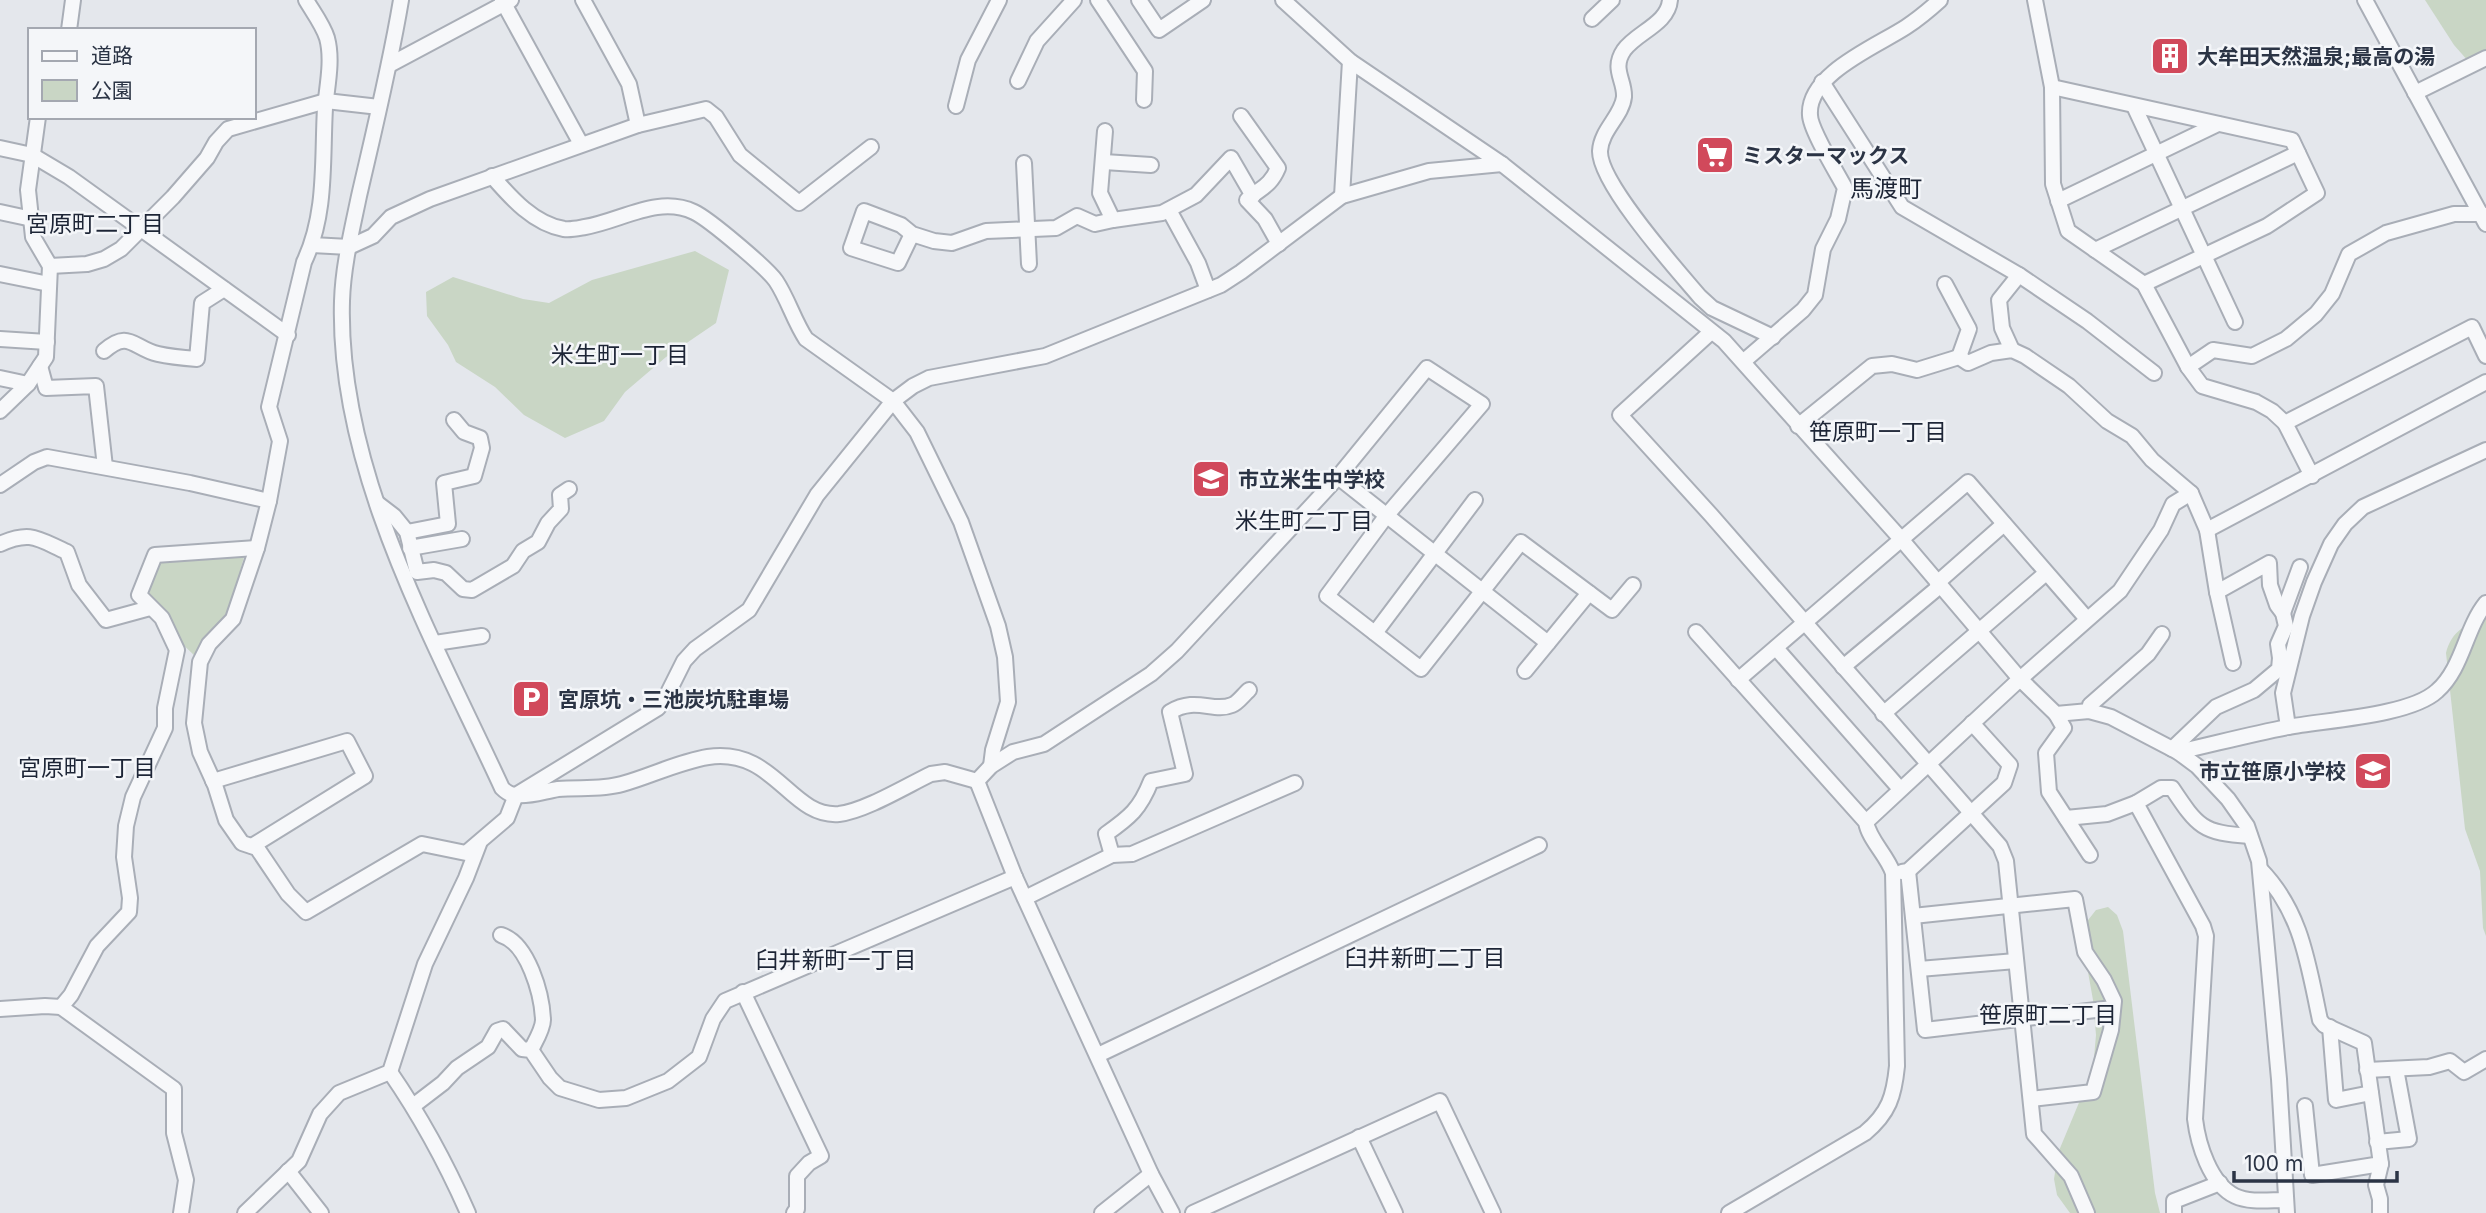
<svg xmlns="http://www.w3.org/2000/svg" width="2486" height="1213" font-family="Inter,'Noto Sans JP',sans-serif">
	<rect width="100%" height="100%" fill="#e4e7ec"/>
	<g fill="#c9d6c5">
		<path d="M2425 0H2486V64L2469 62 2454 45Z"/>
		<path d="M695 251 729 270 716 323 666 357 625 392 604 421 565 438 524 415 495 387 456 362 448 345 427 316 426 292 453 277 523 299 549 303 592 280Z"/>
		<path d="M244 557 240 571 242 573 227 620 196 657 173 635 151 600C146 585 153 575 160 562L174 558Z"/>
		<path d="M2486 618V936L2483 928 2480 871 2465 829 2446 653C2451 632 2466 623 2486 618Z"/>
		<path d="M2108 907 2117 915 2123 931 2155 1193 2160 1213H2070L2057 1195 2054 1179 2058 1153 2093 1069 2096 1035 2093 1000 2083 944 2085 924 2096 910Z"/>
	</g>
	<g fill="none" stroke-linecap="round" stroke-linejoin="round">
		<defs>
			<g id="minor">
				<path d="M306 0C313 12 323 25 327 38 333 60 327 86 325 108 322 160 327 214 304 262L269 407 280 441 269 501 257 548 233 619 209 644 200 662 194 723 200 752 215 785 226 820 242 843 257 848 288 894 306 912 422 844 466 853 507 818 516 795 658 708 664 701 684 661 695 649 749 610 817 495 893 401 913 386 929 378 1045 356 1221 285 1241 272 1342 196 1429 171 1502 164"/>
				<path d="M401 0C390 66 374 131 359 196 352 230 343 266 342 301 337 470 433 638 502 788 506 792 511 795 516 795 529 797 545 791 558 789 579 787 601 790 622 784 651 776 678 762 708 757 775 747 790 818 839 814 865 811 906 786 931 774L945 772 977 781"/>
				<path d="M502 0 581 144"/>
				<path d="M583 0 629 84 638 125"/>
				<path d="M1098 0 1145 71 1144 100"/>
				<path d="M1139 0 1159 30 1203 0"/>
				<path d="M1283 0 1350 61 1502 164 1724 341 1901 539 2020 679 2056 714 2089 711 2111 717 2178 752 2197 766 2228 799 2247 826 2259 861 2279 1079 2287 1213"/>
				<path d="M1670 0C1668 24 1637 32 1624 50 1611 69 1625 80 1624 97 1622 116 1601 130 1600 151 1599 183 1677 270 1700 297L1712 308 1773 337"/>
				<path d="M2035 0 2052 87 2053 184 2068 231 2144 284 2188 367 2202 386 2256 402 2272 411 2285 423"/>
				<path d="M2365 0 2486 224"/>
				<path d="M1592 19 1612 0"/>
				<path d="M69 30 73 0"/>
				<path d="M391 64 511 0"/>
				<path d="M1018 81 1037 41 1074 0"/>
				<path d="M1822 82 1902 207 2019 275 2087 321 2154 373"/>
				<path d="M2052 87 2292 140 2317 193 2267 226 2144 284"/>
				<path d="M2415 93 2486 58"/>
				<path d="M956 106 968 60 999 0"/>
				<path d="M2134 106 2235 322"/>
				<path d="M1241 116 1278 168C1270 187 1260 188 1247 200L1265 219 1279 244"/>
				<path d="M1105 131 1100 193 1113 220 1162 213 1196 195 1231 158 1253 196"/>
				<path d="M0 148 32 155 69 177 288 335"/>
				<path d="M1104 162 1151 165"/>
				<path d="M1024 163 1029 264"/>
				<path d="M492 176C511 198 534 224 564 229 571 230 579 228 585 227 621 221 658 195 694 212 709 219 767 268 776 281 788 299 794 321 806 339L893 401 917 432 961 522 998 626 1005 657 1008 702 993 750 991 766"/>
				<path d="M1342 196 1350 61"/>
				<path d="M2058 201 2218 124"/>
				<path d="M1169 210 1198 263 1208 290"/>
				<path d="M0 212 32 219"/>
				<path d="M912 234 898 263 851 248 864 211 901 225 912 234 934 241 952 243 986 231 1056 228 1077 216 1095 224 1113 220"/>
				<path d="M312 245 349 247 373 236 391 217 430 199 638 125 706 109 716 117 740 155 799 203 871 147"/>
				<path d="M2095 250 2298 153"/>
				<path d="M50 266 87 264 104 259 121 249 173 197 207 158 216 142 228 129 326 101 379 107"/>
				<path d="M0 274 49 284"/>
				<path d="M1945 284 1969 329 1959 357"/>
				<path d="M1711 332 1620 415 1711 515 2000 846 2006 861 2034 1134 2071 1176 2087 1213"/>
				<path d="M0 339 47 342"/>
				<path d="M2012 350 2002 328 1999 300 2019 275"/>
				<path d="M104 351C129 329 133 348 158 354 171 357 184 358 197 359L202 303 224 289"/>
				<path d="M1744 361 1803 310 1815 295 1823 249 1838 219 1845 188C1837 173 1810 129 1810 115 1807 74 1877 46 1906 27 1918 19 1929 10 1940 0"/>
				<path d="M40 366 46 388 96 386 105 467"/>
				<path d="M2188 367 2213 350 2252 356 2286 339 2316 314 2332 294 2349 254 2386 233 2454 214H2482"/>
				<path d="M0 378 28 384"/>
				<path d="M0 411 28 384 46 357 50 266 33 237 28 190 38 117"/>
				<path d="M1798 426 1872 366 1892 364 1917 370 1959 357 1968 363 1991 353 2012 350 2025 356 2069 386 2107 421 2132 436 2152 460 2191 493 2207 530 2217 592 2233 663"/>
				<path d="M2312 476 2285 423 2472 327 2486 356"/>
				<path d="M1338 477 1548 643"/>
				<path d="M0 485 34 462 47 457 190 483 269 501"/>
				<path d="M377 503 394 516 407 532 417 572 434 570 446 573 463 589 472 590 513 566 523 551 538 542 548 523 561 509 560 495 569 489"/>
				<path d="M2207 530 2486 382"/>
				<path d="M407 532 448 524 444 483 474 476 482 448 480 438 464 432 454 420"/>
				<path d="M0 544C31 530 38 539 67 552L79 585 106 620 150 608"/>
				<path d="M410 548 462 539"/>
				<path d="M1937 583 2004 524"/>
				<path d="M2283 613 2300 567"/>
				<path d="M1696 632 1866 822C1869 840 1887 855 1893 873L1897 1066C1894 1096 1889 1113 1865 1133L1729 1213"/>
				<path d="M1375 633 1475 500"/>
				<path d="M435 643 482 636"/>
				<path d="M1776 648 1900 789"/>
				<path d="M1843 667 1940 586"/>
				<path d="M1525 671 1589 593"/>
				<path d="M1738 680 1968 482 2087 619"/>
				<path d="M2089 711 2090 705 2148 654 2162 634"/>
				<path d="M1883 714 2046 573"/>
				<path d="M2056 714 2064 728 2046 753 2049 792 2090 855"/>
				<path d="M2288 727 2283 693 2302 616 2314 582 2331 544 2345 524 2363 507 2486 450"/>
				<path d="M2172 749 2216 707 2254 690 2279 669 2280 658 2278 644 2286 626 2283 613 2277 605 2270 585 2269 563 2217 592"/>
				<path d="M2178 752C2214 744 2251 734 2288 727 2325 720 2410 716 2437 691 2463 668 2465 629 2486 603"/>
				<path d="M213 781 347 741 365 776 252 846"/>
				<path d="M977 781 991 766 1013 752 1044 744 1151 674 1177 651 1338 477 1427 368 1482 404 1387 515 1327 596 1421 669 1521 542 1612 610 1633 585"/>
				<path d="M977 781 1015 877 1151 1174 1172 1213"/>
				<path d="M2066 818 2107 814 2136 803"/>
				<path d="M1866 822 2020 679 2120 591 2161 530 2173 504 2191 493"/>
				<path d="M2250 836C2202 833 2198 827 2172 788H2161L2136 803 2203 926 2206 936 2195 1119C2198 1144 2210 1184 2235 1196 2250 1203 2269 1200 2285 1200"/>
				<path d="M1112 855 1106 834C1130 817 1140 809 1151 781L1185 774 1170 712C1196 696 1213 713 1232 705 1238 703 1244 694 1249 690"/>
				<path d="M2260 869C2302 912 2308 964 2320 1020L2324 1025 2364 1043 2381 1164 2312 1175 2305 1106"/>
				<path d="M1908 871 1925 1030 2113 1008"/>
				<path d="M1902 872 1908 871 2004 783 2010 765 1972 723"/>
				<path d="M1025 898 1112 855 1132 854 1295 783"/>
				<path d="M1913 916 2075 899 2085 952 2104 980 2114 1001 2111 1030 2093 1092 2031 1099"/>
				<path d="M501 935C528 943 542 994 543 1020 543 1029 535 1042 531 1050"/>
				<path d="M1919 969 2016 961"/>
				<path d="M743 992 821 1156 809 1163 797 1176V1209L794 1213"/>
				<path d="M61 1007 71 995 97 946 129 912 130 898 124 857 126 826 133 797 165 728V708L177 650 162 618 139 595 155 555 257 548"/>
				<path d="M0 1009 45 1006 61 1007 174 1089V1133L186 1180 181 1213"/>
				<path d="M2330 1027 2336 1100 2371 1093"/>
				<path d="M1098 1055 1539 845"/>
				<path d="M2367 1070 2429 1067 2450 1061 2464 1072 2486 1059"/>
				<path d="M390 1072C421 1117 446 1163 468 1213"/>
				<path d="M413 1106 443 1083 457 1068 488 1047 497 1031 503 1029 522 1049 531 1050 550 1078 560 1088 599 1100 626 1098 668 1081 699 1057 713 1019 725 1001 1015 877"/>
				<path d="M1359 1137 1395 1213"/>
				<path d="M2377 1142 2409 1139 2396 1069"/>
				<path d="M288 1171 321 1213"/>
				<path d="M245 1213 299 1161 320 1114 339 1093 390 1072 425 964 466 878 479 844"/>
				<path d="M1102 1213 1151 1174"/>
				<path d="M1193 1213 1440 1101 1493 1213"/>
				<path d="M2174 1213V1201L2220 1183"/>
				<path d="M2380 1213V1199L2376 1185 2381 1164"/>
			</g>
		</defs>
		<use href="#minor" stroke="#a9aeb7" stroke-width="18"/>
		<use href="#minor" stroke="#f7f8fa" stroke-width="14"/>
	</g>
	<defs>
		<symbol id="building-square" viewBox="-11 -11 22 22"><rect x="-9" y="-9" width="18" height="18" rx="4" fill="#d1495b" stroke="#f4f6f9"/><path d="M-4-6H4V6H1V3H-1V6H-4ZM-2.5-4.3h1.7v1.8h-1.7ZM.8-4.3h1.7v1.8H.8ZM-2.5-1h1.7V.8h-1.7ZM.8-1h1.7V.8H.8Z" fill="#fff"/></symbol>
		<symbol id="supermarket-square" viewBox="-11 -11 22 22"><rect x="-9" y="-9" width="18" height="18" rx="4" fill="#d1495b" stroke="#f4f6f9"/><path d="M-6-5.5h2.5l.6 2H6L4.5 2H-2.5L-4.4-4H-6ZM-1.5 3.2a1.3 1.3 0 1 0 .1 0ZM3 3.2a1.3 1.3 0 1 0 .1 0Z" fill="#fff"/></symbol>
		<symbol id="school-square" viewBox="-11 -11 22 22"><rect x="-9" y="-9" width="18" height="18" rx="4" fill="#d1495b" stroke="#f4f6f9"/><path d="M0-5L7-2L0 1L-7-2ZM-4 1L0 2.5L4 1V4Q0 6-4 4Z" fill="#fff"/></symbol>
		<symbol id="parking-square" viewBox="-11 -11 22 22"><rect x="-9" y="-9" width="18" height="18" rx="4" fill="#d1495b" stroke="#f4f6f9"/><path d="M-3.5-5.5H1a3.5 3.5 0 0 1 0 7H-1V5.5H-3.5ZM-1-3.4V-.6H.8a1.4 1.4 0 0 0 0-2.8Z" fill="#fff"/></symbol>
	</defs>
	<g fill-rule="evenodd">
		<use href="#building-square" x="2148" y="34" width="44" height="44"/>
		<use href="#supermarket-square" x="1693" y="133" width="44" height="44"/>
		<use href="#school-square" x="1189" y="457" width="44" height="44"/>
		<use href="#parking-square" x="509" y="677" width="44" height="44"/>
		<use href="#school-square" x="2351" y="749" width="44" height="44"/>
	</g>
	<g text-anchor="middle" dominant-baseline="central" stroke-width="5" stroke-linejoin="round" paint-order="stroke">
		<g font-size="21" font-weight="bold" fill="#2b3445" stroke="#f4f6f9" text-anchor="start">
			<text x="2197" y="56">大牟田天然温泉;最高の湯</text>
			<text x="1742" y="155">ミスターマックス</text>
			<text x="1238" y="479">市立米生中学校</text>
			<text x="558" y="699">宮原坑・三池炭坑駐車場</text>
			<text x="2346" y="771" text-anchor="end">市立笹原小学校</text>
		</g>
		<g font-size="23" fill="#1d2536" stroke="#f4f6f9">
			<text x="95" y="224">宮原町二丁目</text>
			<text x="620" y="355">米生町一丁目</text>
			<text x="1878" y="432">笹原町一丁目</text>
			<text x="1304" y="521">米生町二丁目</text>
			<text x="87" y="768">宮原町一丁目</text>
			<text x="1425" y="958">臼井新町二丁目</text>
			<text x="836" y="960">臼井新町一丁目</text>
			<text x="2048" y="1015">笹原町二丁目</text>
		</g>
		<g font-size="24" fill="#1d2536" stroke="#f4f6f9">
			<text x="1886" y="188">馬渡町</text>
		</g>
	</g>
	<rect x="28" y="28" width="228" height="91" fill="#f4f6f9" stroke="#a4a8b1" stroke-width="2"/>
	<rect x="42" y="51" width="35" height="10" fill="#f7f8fa" stroke="#a4a8b1" stroke-width="2"/>
	<text x="91" y="63" font-size="21" fill="#2b3445">道路</text>
	<rect x="42" y="80" width="35" height="21" fill="#c9d6c5" stroke="#a4a8b1" stroke-width="2"/>
	<text x="91" y="98" font-size="21" fill="#2b3445">公園</text>
	<path d="M2234 1171v10h163v-10" fill="none" stroke="#2b3445" stroke-width="3.5"/>
	<text x="2244" y="1171" font-size="21" fill="#2b3445" stroke="#f4f6f9" stroke-width="5" paint-order="stroke">100 m</text>
</svg>
